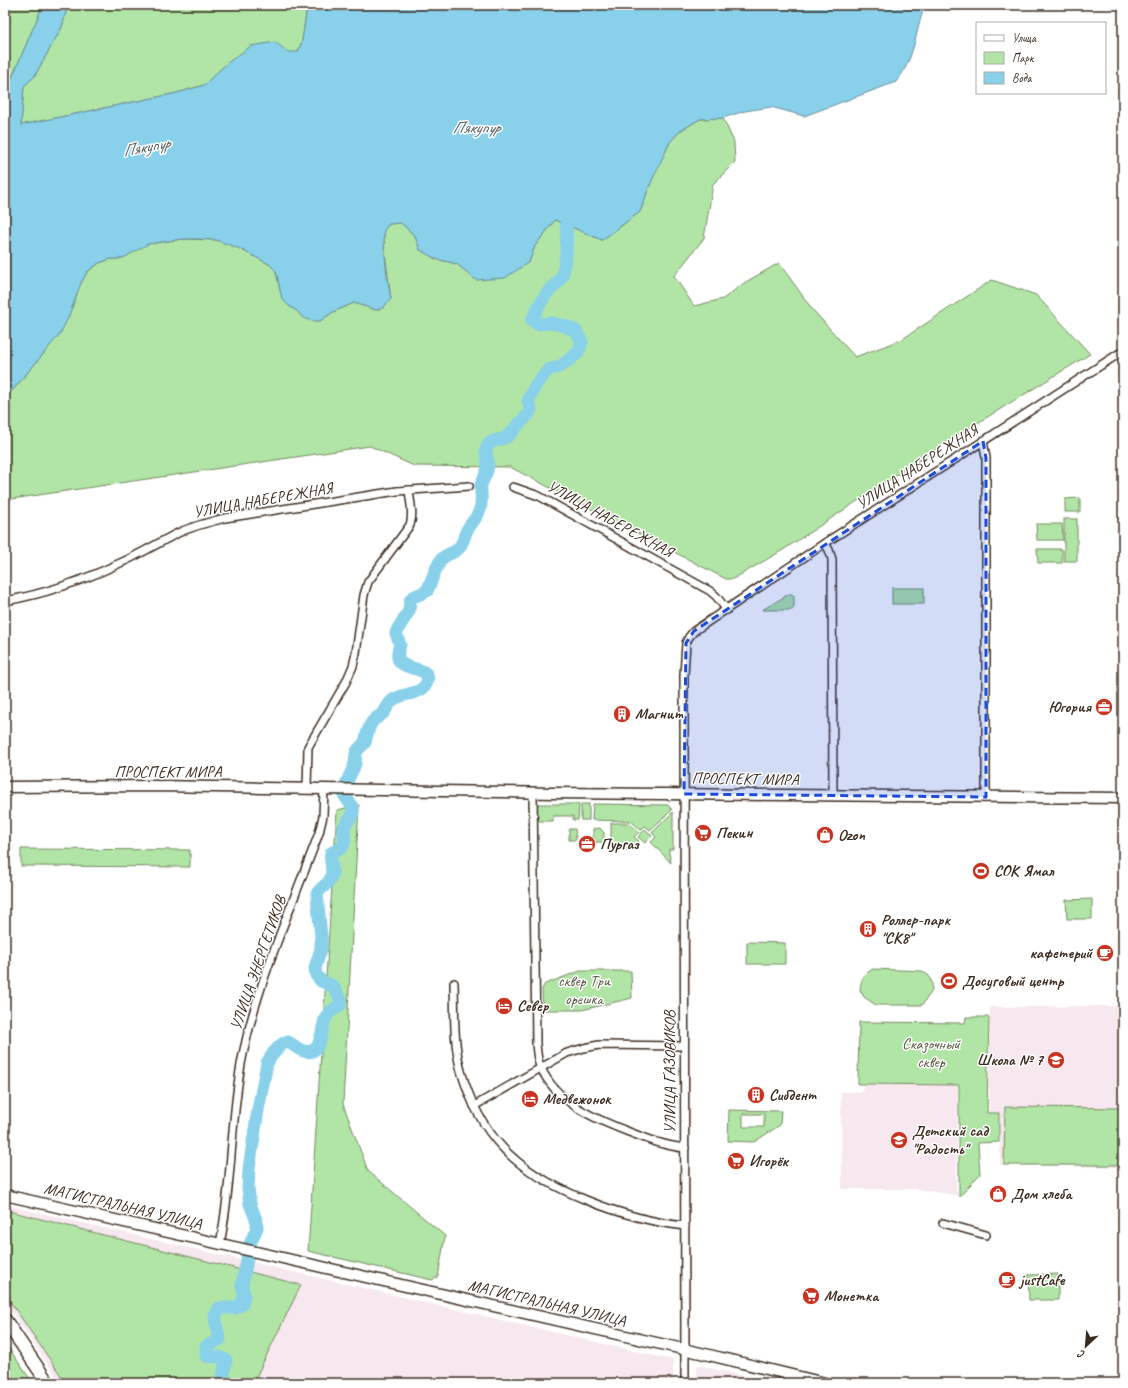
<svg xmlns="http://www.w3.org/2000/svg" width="1128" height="1388" font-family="Caveat,sans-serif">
	<rect width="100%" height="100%" fill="#fff"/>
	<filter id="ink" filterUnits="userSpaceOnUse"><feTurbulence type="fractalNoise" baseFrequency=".025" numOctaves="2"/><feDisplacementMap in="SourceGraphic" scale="8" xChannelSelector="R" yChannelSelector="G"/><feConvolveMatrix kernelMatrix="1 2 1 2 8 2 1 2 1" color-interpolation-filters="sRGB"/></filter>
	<g filter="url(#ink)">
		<g fill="#f7e7ef">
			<path d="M1123 1006V1167L1000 1165V1113H989L990 1007Z"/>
			<path d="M864 1085H958L956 1190 960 1196 916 1189H842L841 1092H861Z"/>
			<path d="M5 1205 673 1360 674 1383H61L5 1302Z"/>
			<path d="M697 1365 775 1383H697Z"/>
		</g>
		<g fill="#b1e5a6" stroke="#768862" fill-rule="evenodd">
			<path d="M5 5H43L5 94Z"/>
			<path d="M68 5H314L307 7 302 41 298 52 226 64 204 85 177 93 21 125 24 86 34 77 62 27Z"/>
			<path d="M723 118 734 142 735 162 713 184 704 238 674 276 694 306 723 299 744 283 779 263 812 309 855 357 901 340 992 280 1036 295 1090 354 950 440 783 550 733 579H726L510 467 414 466 370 446 5 500V396L12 391 45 352 87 272 99 263 111 259H118L125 257 147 244 183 239 216 240 238 248 269 264 276 271 280 291 289 306 297 311 303 318 320 321 333 312 354 303 376 310 391 299 384 245V230L389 224 401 223 415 236 420 250 436 259 457 264 476 280 529 262 535 246 555 220 602 240 640 212 649 187 660 161 670 142 680 131 700 119Z"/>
			<path d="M1080 498V512H1065V499Z"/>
			<rect x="1064" y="519" width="13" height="42"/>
			<path d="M1036 524H1062L1063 540H1037Z"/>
			<path d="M1037 549H1062V563H1038Z"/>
			<rect x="892" y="588" width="32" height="16"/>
			<path d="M789 594H792L794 596V607L792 610H762Z"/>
			<path d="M537 804H579L578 820H573V816H553V821H539L537 818Z"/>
			<rect x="581" y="804" width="8" height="16"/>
			<path d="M593 804 668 805 672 810 650 830 645 826 641 830 631 821 592 820Z"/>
			<path d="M359 805 343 1104 368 1171 445 1236 438 1277 432 1280 308 1251 337 810Z"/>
			<path d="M673 812V849H669V853L671 863 651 842 656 837 652 833Z"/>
			<path d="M611 823H629L639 832 634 837 639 841 630 850 611 849Z"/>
			<path d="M600 828 604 833V842H593V829Z"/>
			<path d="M569 829H575L576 840H569Z"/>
			<path d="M645 829 652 836 645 843 638 837Z"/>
			<path d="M21 849 190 850V867L21 866Z"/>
			<path d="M1092 899V919H1067L1066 900Z"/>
			<path d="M747 942 785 943V964H747Z"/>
			<path d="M873 969 922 971 929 976 932 983V991L922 1005H876L864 997 860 990C861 980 863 974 873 969Z"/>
			<path d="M580 971H631L632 998 582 1010H543L542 989 545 984Z"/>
			<path d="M966 1017H989L987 1113H999V1142L978 1143 980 1174 959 1197V1085L858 1084 859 1022 965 1023Z"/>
			<path d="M1005 1107 1122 1108 1121 1165H1004Z"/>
			<path d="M729 1110 781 1111 780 1125 754 1142 728 1141ZM743 1114H764V1127H743Z"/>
			<path d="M5 1210 301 1285 253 1383H66L5 1294Z"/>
			<path d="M1058 1274V1300H1029L1028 1275Z"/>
			<path d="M5 1343 33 1383H5Z"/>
		</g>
		<path fill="#89d0ea" stroke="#6a8e98" d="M43 5H68L62 27 34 77 24 86 21 125 177 93 204 85 226 64 251 46 275 42 288 52H298L302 41 307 7 314 5H925C915 32 915 59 896 82L804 116 771 107 745 111 723 118 700 119 680 131 670 142 649 187 640 212 602 240 555 220 535 246 529 262 505 278 476 280 457 264 436 259 420 250 415 236 401 223 389 224 384 230V245L387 276 391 299 383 308 376 310 354 303 333 312 320 321H312L303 318 297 311 289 306 282 299 276 271 269 264 238 248 216 240 200 239H183L148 244 125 257 118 259H111L99 263 87 272 81 283 69 316 60 334 12 391 5 396V94Z"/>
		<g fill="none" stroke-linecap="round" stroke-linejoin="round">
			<path stroke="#89d0ea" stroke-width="13" d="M222 1383 226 1360 219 1357 206 1356V1347L220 1339C216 1331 217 1324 215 1317L219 1308H235L242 1304 244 1295 242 1285 250 1244 257 1228V1222L250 1204 248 1188 249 1169 258 1110 267 1063 274 1052 282 1044 288 1042C294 1045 298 1050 304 1051 323 1057 321 1026 326 1017 328 1012 336 1009 340 1005L341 1000 333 986 321 981 316 975 315 968 321 949V937L317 894C320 888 327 885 330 880 335 871 329 862 331 853 335 851 342 849 344 844 346 839 343 833 344 828 345 822 353 818 353 812 354 806 347 800 344 795 345 789 346 783 349 777 351 773 354 768 355 763 356 760 355 757 356 754 357 749 363 746 365 742 367 735 368 728 372 722 376 717 381 716 384 712 387 708 389 703 393 700 403 692 422 696 427 682 433 661 387 677 400 645L396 633 399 627 409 611 410 601 413 597 427 591C432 581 434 570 441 560 445 554 452 554 458 549 463 544 464 536 467 530 471 523 478 517 480 509 483 501 480 493 481 485 483 478 488 473 488 465 489 458 483 452 488 445 492 439 499 441 504 438 511 435 513 431 517 426 523 419 526 419 531 410L528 401 535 386 548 370 561 366 578 353 582 342 576 331 565 326 552 323 537 324 532 321C536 311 541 300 548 292 551 288 556 285 559 281 569 267 567 225 565 208"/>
			<defs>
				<g id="minor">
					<path d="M983 441 986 458V797"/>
					<path d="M513 487 539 496 710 591 716 596 727 610"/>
					<path d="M825 543 829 550 832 559 833 796"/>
					<path d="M5 601C44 594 82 581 118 564 139 555 158 543 178 533 193 526 209 522 225 518L397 491 469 486"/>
					<path d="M307 789 308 747 346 682 353 666 356 653 364 595 368 582 410 525C414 514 410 502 409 490"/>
					<path d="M533 792 536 1044C537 1052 537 1061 541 1068 557 1103 595 1119 629 1132 647 1139 665 1146 685 1148"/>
					<path d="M454 983C455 1012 453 1042 461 1071 469 1098 482 1126 502 1147 541 1190 629 1220 685 1226"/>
					<path d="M474 1106 567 1053 584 1048 599 1045 684 1046"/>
					<path d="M943 1223 986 1235"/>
					<path d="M220 1244C233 1181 230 1117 243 1054 259 978 292 906 319 833L323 816 324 789"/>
					<path d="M685 1383 684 675 686 643 689 637 694 631 825 543 1123 351"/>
				</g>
				<g id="secondary">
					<path d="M5 787 155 786 555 793 1123 798"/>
					<path d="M5 1195 705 1354 825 1383"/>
				</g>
				<path id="trunk" d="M5 1320 48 1383"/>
			</defs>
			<use href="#minor" stroke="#3b2a1e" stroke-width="10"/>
			<use href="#secondary" stroke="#3b2a1e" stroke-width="13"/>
			<use href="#trunk" stroke="#3b2a1e" stroke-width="15"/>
			<use href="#minor" stroke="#fff" stroke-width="7"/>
			<use href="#secondary" stroke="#fff" stroke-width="10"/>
			<use href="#trunk" stroke="#fff" stroke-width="12"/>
		</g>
	</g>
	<path fill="#1d4ed8" fill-opacity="0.2" stroke="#1d4ed8" stroke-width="3" stroke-dasharray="8 5" stroke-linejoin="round" d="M983 441 986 458V797L684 794 686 643 694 631Z"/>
	<defs>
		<symbol id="office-disc" viewBox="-11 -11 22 22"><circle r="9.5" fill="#c8321e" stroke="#fff"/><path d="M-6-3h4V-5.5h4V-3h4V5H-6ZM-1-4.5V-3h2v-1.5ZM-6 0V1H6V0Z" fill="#fff"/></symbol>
		<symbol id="building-disc" viewBox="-11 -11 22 22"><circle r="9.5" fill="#c8321e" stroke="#fff"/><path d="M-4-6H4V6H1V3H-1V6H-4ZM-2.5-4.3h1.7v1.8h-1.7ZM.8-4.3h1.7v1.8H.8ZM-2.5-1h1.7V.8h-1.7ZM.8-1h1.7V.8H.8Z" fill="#fff"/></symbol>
		<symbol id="supermarket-disc" viewBox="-11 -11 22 22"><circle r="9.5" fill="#c8321e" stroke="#fff"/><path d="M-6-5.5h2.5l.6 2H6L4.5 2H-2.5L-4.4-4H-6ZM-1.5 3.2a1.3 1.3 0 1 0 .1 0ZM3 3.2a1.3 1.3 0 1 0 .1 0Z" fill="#fff"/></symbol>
		<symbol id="shop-disc" viewBox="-11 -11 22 22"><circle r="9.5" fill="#c8321e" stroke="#fff"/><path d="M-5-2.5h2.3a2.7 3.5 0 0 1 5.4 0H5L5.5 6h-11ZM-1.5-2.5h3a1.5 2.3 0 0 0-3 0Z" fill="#fff"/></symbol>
		<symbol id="stadium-disc" viewBox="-11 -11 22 22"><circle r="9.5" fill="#c8321e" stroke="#fff"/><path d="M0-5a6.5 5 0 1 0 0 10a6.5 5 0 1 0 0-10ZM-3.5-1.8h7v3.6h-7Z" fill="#fff"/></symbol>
		<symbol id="cafe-disc" viewBox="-11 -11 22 22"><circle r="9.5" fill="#c8321e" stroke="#fff"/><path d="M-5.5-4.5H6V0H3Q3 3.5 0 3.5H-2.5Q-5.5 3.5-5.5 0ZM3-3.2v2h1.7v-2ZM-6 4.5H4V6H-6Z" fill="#fff"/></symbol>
		<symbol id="hotel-disc" viewBox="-11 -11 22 22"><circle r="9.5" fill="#c8321e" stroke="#fff"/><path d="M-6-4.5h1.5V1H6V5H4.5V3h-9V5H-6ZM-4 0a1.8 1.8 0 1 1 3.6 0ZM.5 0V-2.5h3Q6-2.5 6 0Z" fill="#fff"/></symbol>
		<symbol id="school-disc" viewBox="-11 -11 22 22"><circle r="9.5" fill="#c8321e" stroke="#fff"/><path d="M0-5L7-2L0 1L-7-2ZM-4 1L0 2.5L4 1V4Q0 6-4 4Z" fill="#fff"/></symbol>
	</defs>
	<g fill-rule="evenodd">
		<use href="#office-disc" x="1094" y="697" width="20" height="20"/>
		<use href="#building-disc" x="612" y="704" width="20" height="20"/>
		<use href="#supermarket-disc" x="693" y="823" width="20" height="20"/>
		<use href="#shop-disc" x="815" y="825" width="20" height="20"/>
		<use href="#office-disc" x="577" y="834" width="20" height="20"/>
		<use href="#stadium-disc" x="971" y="861" width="20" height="20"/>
		<use href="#building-disc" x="858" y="919" width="20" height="20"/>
		<use href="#cafe-disc" x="1095" y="943" width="20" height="20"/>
		<use href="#stadium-disc" x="939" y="971" width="20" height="20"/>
		<use href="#hotel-disc" x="494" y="996" width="20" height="20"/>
		<use href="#school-disc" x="1046" y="1050" width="20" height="20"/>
		<use href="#building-disc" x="746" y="1085" width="20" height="20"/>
		<use href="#hotel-disc" x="520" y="1089" width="20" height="20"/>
		<use href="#school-disc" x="889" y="1130" width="20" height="20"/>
		<use href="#supermarket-disc" x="726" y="1151" width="20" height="20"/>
		<use href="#shop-disc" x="988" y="1184" width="20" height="20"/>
		<use href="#cafe-disc" x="997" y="1270" width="20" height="20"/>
		<use href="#supermarket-disc" x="801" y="1286" width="20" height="20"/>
	</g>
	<g text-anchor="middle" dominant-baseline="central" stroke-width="3" stroke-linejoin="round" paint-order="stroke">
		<g font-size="16" fill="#3b2a1e" stroke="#fff">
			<text transform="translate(917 467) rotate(-33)">УЛИЦА НАБЕРЕЖНАЯ</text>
			<text transform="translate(263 500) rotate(-10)">УЛИЦА НАБЕРЕЖНАЯ</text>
			<text transform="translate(610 519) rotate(29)">УЛИЦА НАБЕРЕЖНАЯ</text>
			<text x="168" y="772">ПРОСПЕКТ МИРА</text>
			<text transform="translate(745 779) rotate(1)">ПРОСПЕКТ МИРА</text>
			<text transform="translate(258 963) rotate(-71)">УЛИЦА ЭНЕРГЕТИКОВ</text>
			<text transform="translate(670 1072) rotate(-90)">УЛИЦА ГАЗОВИКОВ</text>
			<text transform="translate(123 1206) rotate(13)">МАГИСТРАЛЬНАЯ УЛИЦА</text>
			<text transform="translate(547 1303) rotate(13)">МАГИСТРАЛЬНАЯ УЛИЦА</text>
		</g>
		<g font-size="16" font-weight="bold" fill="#3b2a1e" stroke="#fff" text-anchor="start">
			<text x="1091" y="707" text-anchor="end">Югория</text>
			<text x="635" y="714">Магнит</text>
			<text x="716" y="833">Пекин</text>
			<text x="838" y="835">Ozon</text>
			<text x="600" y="844">Пургаз</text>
			<text x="994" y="871">СОК Ямал</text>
			<text x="881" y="920">Роллер-парк<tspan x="881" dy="18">"СК8"</tspan></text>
			<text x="1092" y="953" text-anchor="end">кафетерий</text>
			<text x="962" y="981">Досуговый центр</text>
			<text x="517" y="1006">Север</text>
			<text x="1043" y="1060" text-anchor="end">Школа № 7</text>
			<text x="769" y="1095">Сибдент</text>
			<text x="543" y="1099">Медвежонок</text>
			<text x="912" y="1131">Детский сад<tspan x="912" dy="18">"Радость"</tspan></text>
			<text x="749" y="1161">Игорёк</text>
			<text x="1011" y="1194">Дом хлеба</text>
			<text x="1020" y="1280">justCafe</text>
			<text x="824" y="1296">Монетка</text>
		</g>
		<g font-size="16" fill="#585940" stroke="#fff">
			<text x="584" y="981">сквер Три<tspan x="584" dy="18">орешка</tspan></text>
			<text x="931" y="1044">Сказочный<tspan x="931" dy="18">сквер</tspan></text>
		</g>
		<g font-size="17" font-style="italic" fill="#525c5b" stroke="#fff">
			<text x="476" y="127">Пякупур</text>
			<text transform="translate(146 147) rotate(-10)">Пякупур</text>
		</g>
	</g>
	<rect width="1128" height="1388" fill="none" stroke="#fff" stroke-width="20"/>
	<rect x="10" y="10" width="1108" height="1368" fill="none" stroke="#3b2a1e" stroke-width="1.5" filter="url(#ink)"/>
	<rect x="976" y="22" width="130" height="72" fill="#ffffff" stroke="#b1aaa5"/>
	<rect x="984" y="35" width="20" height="6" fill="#ffffff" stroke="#b1aaa5"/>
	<text x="1012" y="42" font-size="12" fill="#3b2a1e">Улица</text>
	<rect x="984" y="52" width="20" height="12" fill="#b1e5a6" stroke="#b1aaa5"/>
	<text x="1012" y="62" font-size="12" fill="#3b2a1e">Парк</text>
	<rect x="984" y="72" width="20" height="12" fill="#89d0ea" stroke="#b1aaa5"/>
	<text x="1012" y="82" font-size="12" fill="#3b2a1e">Вода</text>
	<g transform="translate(1086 1346) rotate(206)" stroke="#ffffff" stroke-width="3" paint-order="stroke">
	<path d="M0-3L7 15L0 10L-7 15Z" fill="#3b2a1e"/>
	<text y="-6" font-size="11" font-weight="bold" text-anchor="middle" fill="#3b2a1e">С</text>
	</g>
</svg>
